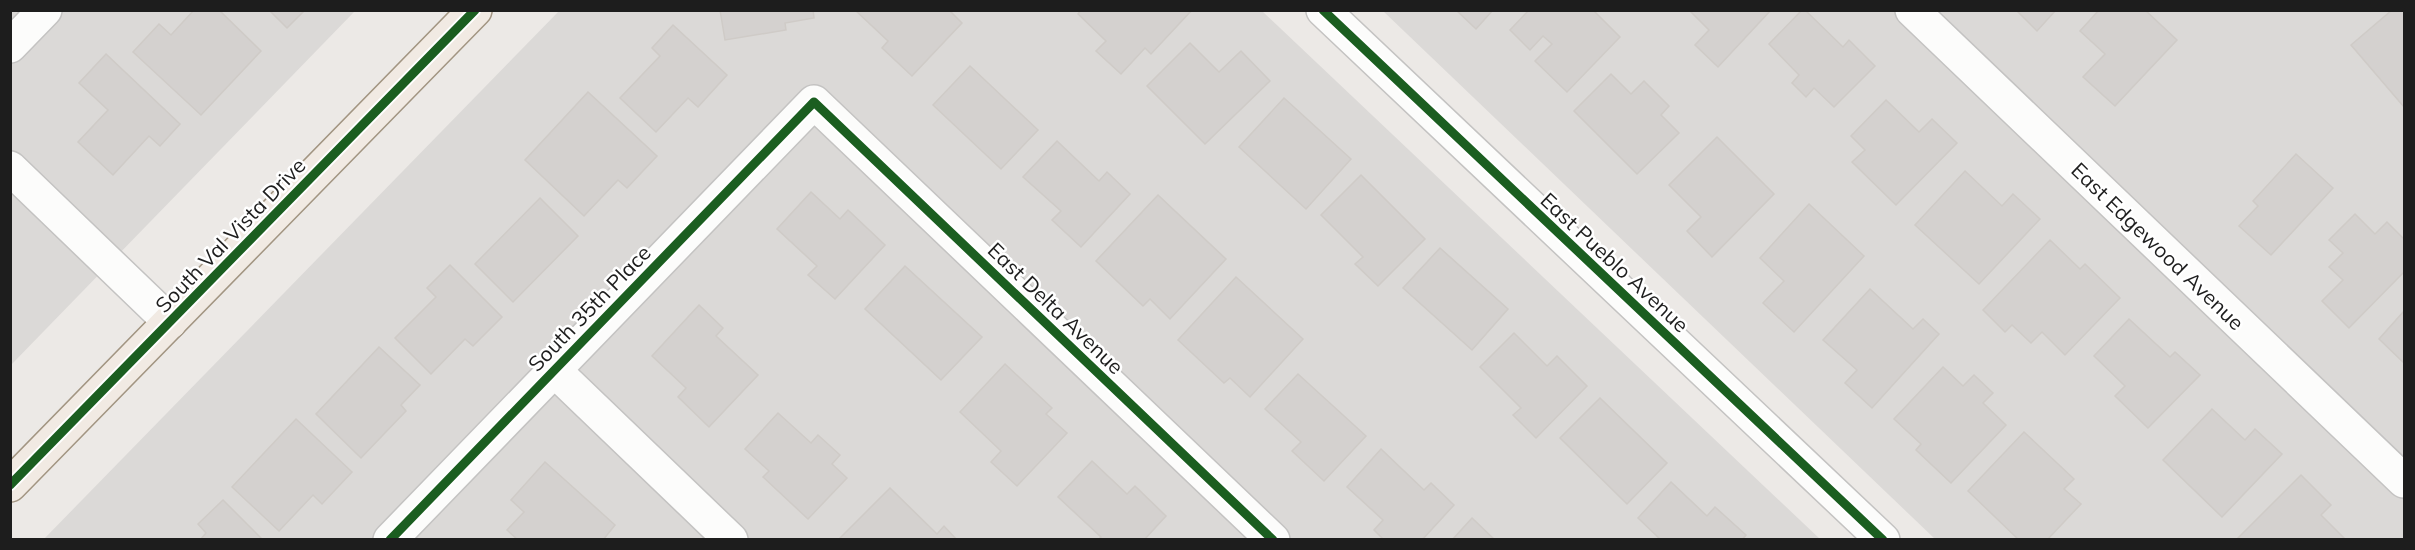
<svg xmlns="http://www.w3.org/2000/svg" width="2415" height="550" font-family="Mulish,sans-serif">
	<rect width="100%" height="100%" fill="#ece9e6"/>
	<g fill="#dbd9d7">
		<path d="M560 10 1262 11 1820 539 43 540Z"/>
		<path d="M11 11H355L11 365Z"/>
		<path d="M1383 11H2404V539H1935Z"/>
	</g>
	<g fill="#d4d1cf" stroke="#cfcbc7" stroke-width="1.5">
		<path d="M194 10H219L261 51 201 115 133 52 159 24 171 35Z"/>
		<path d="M269 10H305L287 28Z"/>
		<path d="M720 10H813L814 18 785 23 786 30 725 40Z"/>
		<path d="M855 10H949L962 23 912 76 882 48 888 41Z"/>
		<path d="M1081 10H1192L1151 54 1145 48 1121 74 1096 51 1106 41 1078 14Z"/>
		<path d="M1456 10H1493L1476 29Z"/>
		<path d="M1529 10H1593L1620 37 1567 92 1535 61 1552 44 1543 36 1530 50 1510 30Z"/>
		<path d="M1689 10H1771L1718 67 1695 45 1709 30Z"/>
		<path d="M1802 10H1805L1843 47 1849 40 1875 66 1834 107 1814 88 1806 97 1792 83 1799 75 1769 44Z"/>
		<path d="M2016 10H2056L2037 31Z"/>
		<path d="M2099 10H2145L2177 40 2115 106 2083 77 2105 54 2080 31Z"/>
		<path d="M2392 10H2404V107L2351 45Z"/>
		<path d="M673 25 727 75 698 107 688 98 656 132 620 98 660 56 652 48Z"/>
		<path d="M1190 43 1219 72 1241 51 1270 81 1205 144 1147 86Z"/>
		<path d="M106 54 180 124 160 146 149 136 113 175 78 142 108 110 79 83Z"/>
		<path d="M970 66 1038 130 1001 169 933 105Z"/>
		<path d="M1611 74 1631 94 1644 81 1669 106 1661 115 1679 133 1637 174 1574 111Z"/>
		<path d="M588 92 657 156 627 188 618 180 584 216 525 160Z"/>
		<path d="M1284 98 1351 159 1306 209 1239 147Z"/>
		<path d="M1886 100 1919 132 1932 119 1957 143 1896 205 1852 162 1865 150 1851 136Z"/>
		<path d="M1717 137 1774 194 1712 257 1687 231 1701 217 1669 185Z"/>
		<path d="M1057 141 1099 181 1107 172 1130 194 1081 247 1052 220 1061 211 1023 177Z"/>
		<path d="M2296 154 2333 188 2271 255 2239 226 2258 206 2253 201Z"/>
		<path d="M1965 171 2002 206 2013 194 2040 219 1979 284 1915 225Z"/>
		<path d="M1361 175 1425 239 1378 286 1355 264 1363 257 1321 215Z"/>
		<path d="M811 192 840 219 848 210 885 245 835 299 808 275 817 266 777 229Z"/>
		<path d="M1158 195 1226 259 1170 319 1150 299 1143 306 1096 261Z"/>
		<path d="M540 198 578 236 513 302 475 264Z"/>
		<path d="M1809 204 1864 256 1794 332 1763 303 1784 281 1760 258Z"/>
		<path d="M2355 214 2375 234 2387 222 2404 239V272L2349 328 2322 301 2343 280 2329 267 2343 253 2329 240Z"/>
		<path d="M2050 240 2080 269 2085 264 2120 298 2065 355 2042 332 2031 343 2012 325 2005 332 1983 310Z"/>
		<path d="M1440 248 1508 309 1472 350 1403 288Z"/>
		<path d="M450 265 502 317 473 346 465 339 431 374 395 338 436 297 427 288Z"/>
		<path d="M905 266 982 337 941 380 865 309Z"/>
		<path d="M1236 277 1303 339 1250 397 1230 378 1224 383 1178 340Z"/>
		<path d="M1870 289 1913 329 1923 319 1939 334 1872 408 1845 383 1857 370 1823 340Z"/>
		<path d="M699 305 723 328 716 336 758 375 709 427 678 397 686 388 652 356Z"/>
		<path d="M2404 311V363L2379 339Z"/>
		<path d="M2129 319 2170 357 2175 352 2200 375 2148 428 2115 396 2125 386 2094 356Z"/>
		<path d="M1514 333 1547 366 1557 356 1587 386 1536 438 1513 415 1521 408 1480 367Z"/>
		<path d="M379 347 420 385 401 405 406 411 361 458 316 414Z"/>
		<path d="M1005 364 1052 408 1046 414 1067 433 1017 486 991 462 1001 451 960 412Z"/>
		<path d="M1943 367 1963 386 1974 375 1993 393 1983 403 2006 425 1951 483 1916 450 1921 444 1894 419Z"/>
		<path d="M1298 374 1366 436 1324 481 1292 451 1301 442 1265 409Z"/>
		<path d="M1600 398 1667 463 1627 504 1560 438Z"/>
		<path d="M2212 409 2245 440 2255 429 2282 454 2222 517 2163 460Z"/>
		<path d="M778 413 811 443 818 435 840 455 832 464 847 478 808 519 763 477 769 471 745 449Z"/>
		<path d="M296 419 352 472 322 504 313 495 279 531 232 487Z"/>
		<path d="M2024 432 2074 479 2064 489 2081 504 2047 540H2019L1968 491Z"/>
		<path d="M1381 449 1424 490 1431 483 1454 505 1422 540H1384L1374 530 1383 520 1347 487Z"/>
		<path d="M1092 461 1127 494 1135 486 1166 516 1144 540H1098L1101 537 1058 497Z"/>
		<path d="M545 462 615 525 603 540H518L507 530 524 512 511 500Z"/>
		<path d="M2301 475 2331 505 2321 515 2346 540H2236Z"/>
		<path d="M1671 482 1707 516 1715 507 1746 535 1742 540H1661L1638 518Z"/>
		<path d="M890 488 937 534 944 526 957 540H838Z"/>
		<path d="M223 500 263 540H200L206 533 198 524Z"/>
		<path d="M1472 518 1495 540H1452Z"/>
	</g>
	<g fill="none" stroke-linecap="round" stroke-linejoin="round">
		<defs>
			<g id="minor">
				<path d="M1323 10 1883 540"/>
				<path d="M1912 10 2404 481"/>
				<path d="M10 46 45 10"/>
				<path d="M10 168 170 322"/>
				<path d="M554 370 731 540"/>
				<path d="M390 540 814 102 1273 540"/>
			</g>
			<path id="major" d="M10 485 475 10"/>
		</defs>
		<use href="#minor" stroke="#c4c3c2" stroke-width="36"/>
		<use href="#major" stroke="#a29582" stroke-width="36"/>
		<use href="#minor" stroke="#fcfcfb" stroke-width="33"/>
		<use href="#major" stroke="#f1eae3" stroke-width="33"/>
		<defs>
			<g id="cycleway">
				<path d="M1323 10 1883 540"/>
				<path d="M10 485 475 10"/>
				<path d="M390 540 814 102 1273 540"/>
			</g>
		</defs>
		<use href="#cycleway" stroke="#fff" stroke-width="13"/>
		<use href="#cycleway" stroke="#1b5e20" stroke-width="9"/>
	</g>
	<g text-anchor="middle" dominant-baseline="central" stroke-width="5" stroke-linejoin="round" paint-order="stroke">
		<g font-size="21" fill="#1d1d1d" stroke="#fff">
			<text transform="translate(230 235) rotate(-46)">South Val Vista Drive</text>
			<text transform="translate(2158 246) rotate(44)">East Edgewood Avenue</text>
			<text transform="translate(1615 262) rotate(43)">East Pueblo Avenue</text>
			<text transform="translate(589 308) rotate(-46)">South 35th Place</text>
			<text transform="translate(1056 308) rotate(44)">East Delta Avenue</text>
		</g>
	</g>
	<rect width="2415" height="550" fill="none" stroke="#1d1d1d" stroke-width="24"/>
</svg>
